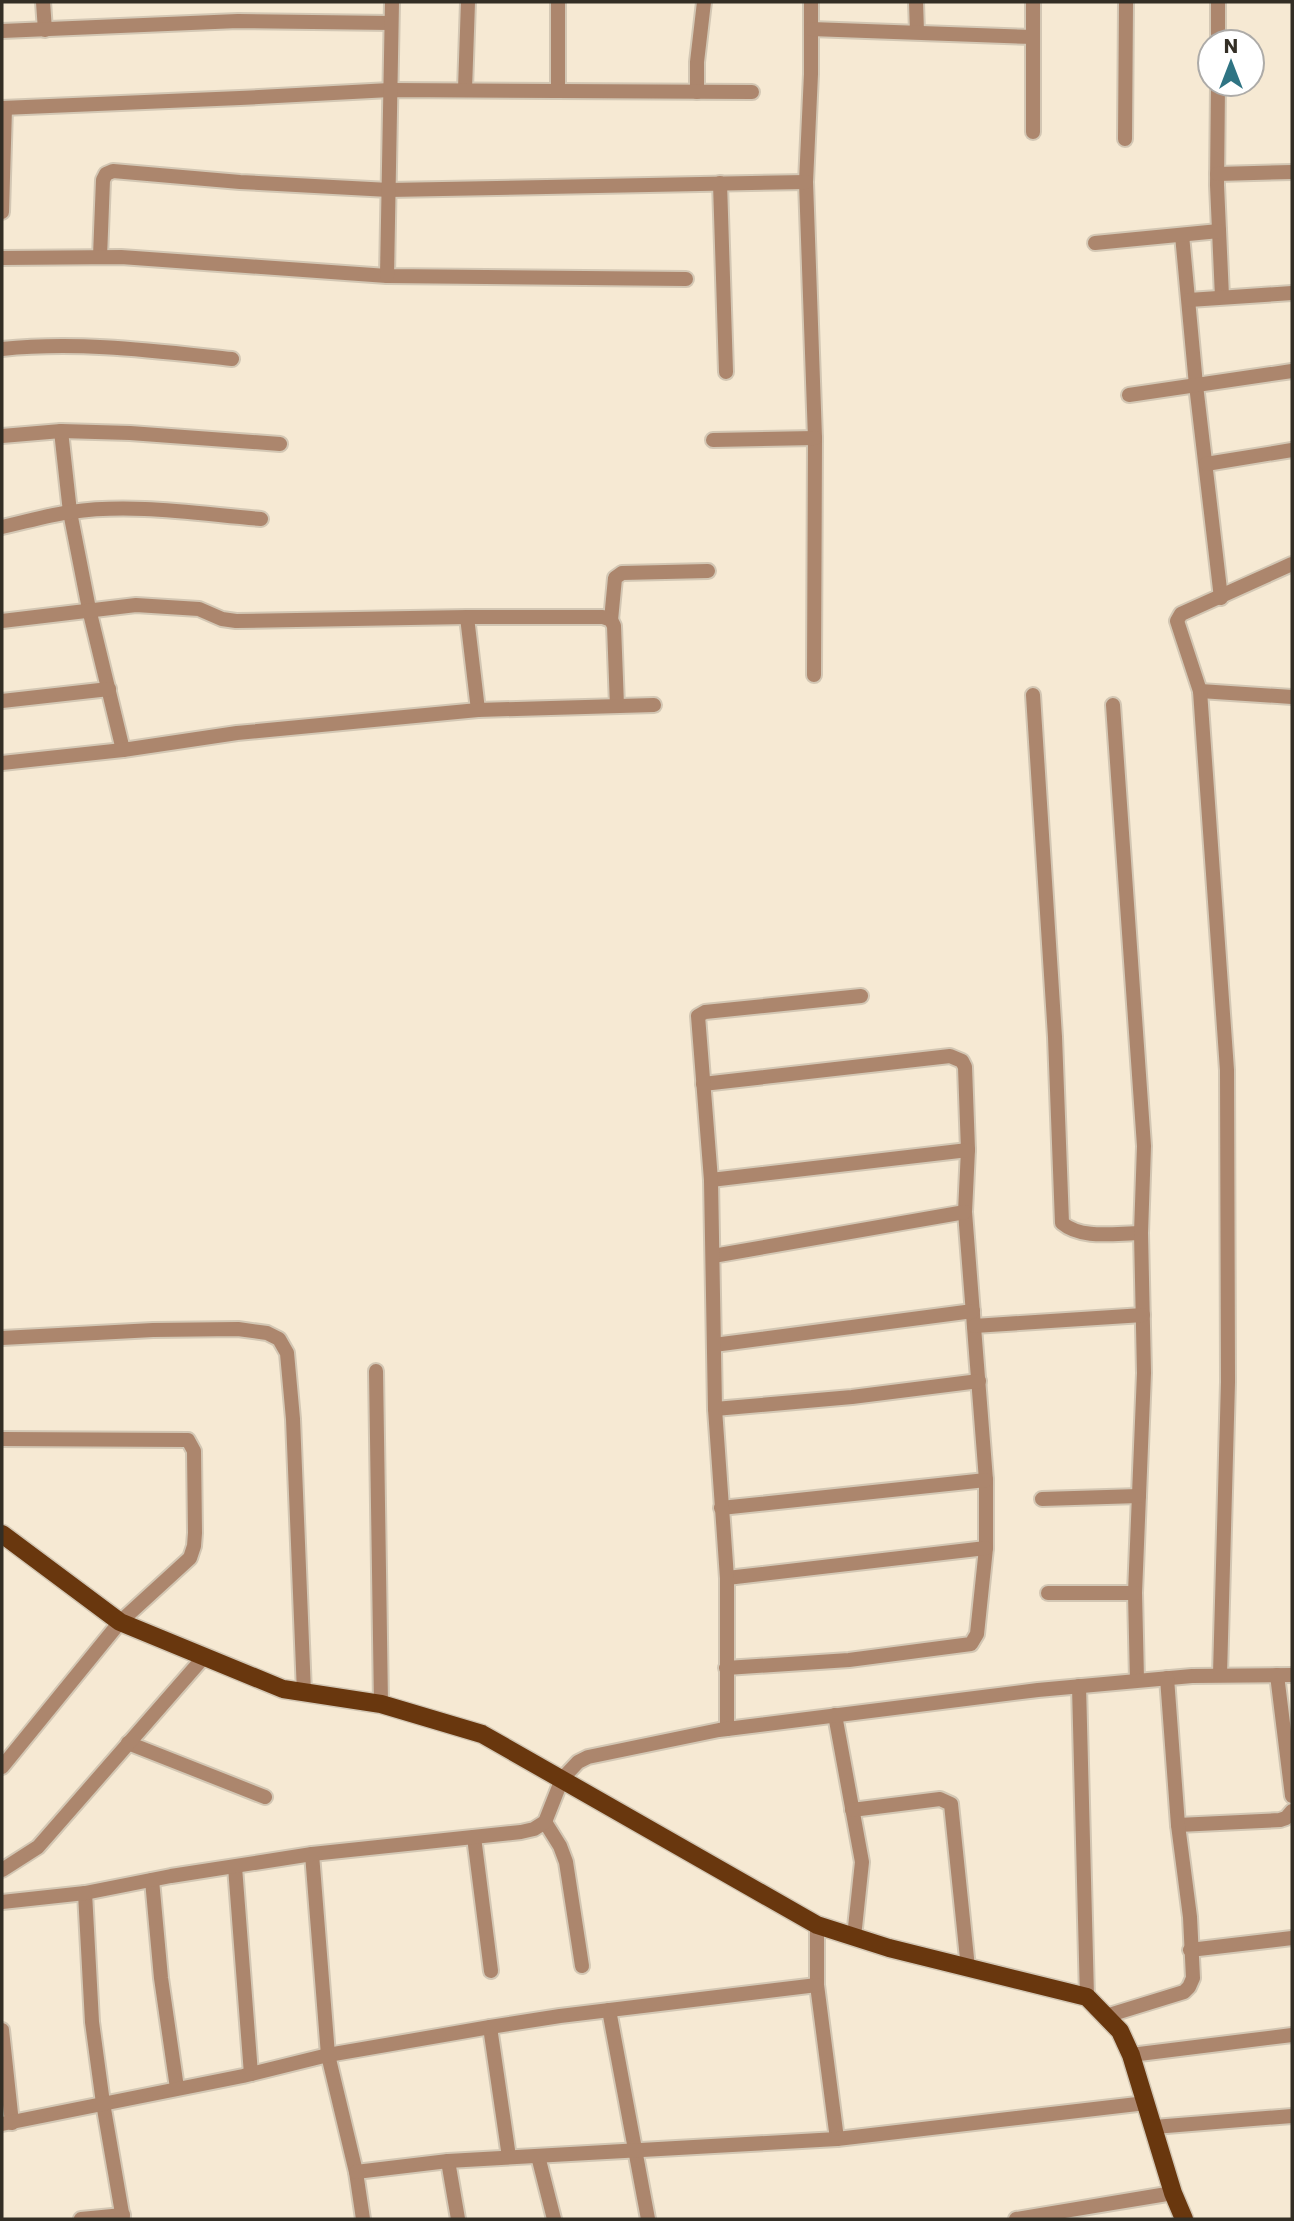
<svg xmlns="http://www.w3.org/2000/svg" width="1294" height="2221" font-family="Poppins,sans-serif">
	<rect width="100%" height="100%" fill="#f6e9d3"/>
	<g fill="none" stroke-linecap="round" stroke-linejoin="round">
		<defs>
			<g id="street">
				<path d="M43 2 45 30"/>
				<path d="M558 2V90"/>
				<path d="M811 2V74L806 182 815 438 814 675"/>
				<path d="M916 2 917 32"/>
				<path d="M811 29 1033 37"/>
				<path d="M2 31 238 21 391 23"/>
				<path d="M1218 42V2"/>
				<path d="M1218 84 1217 185 1222 297"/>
				<path d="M465 89 468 2"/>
				<path d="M697 92V62L704 2"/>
				<path d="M2 108 240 98 390 90 752 92"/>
				<path d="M1033 132V2"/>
				<path d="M1125 139 1126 2"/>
				<path d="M1217 174 1292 172"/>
				<path d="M720 183 726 372"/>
				<path d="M2 212 5 108"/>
				<path d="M1182 235 1196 385 1221 598"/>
				<path d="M1095 243 1219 231"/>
				<path d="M100 257 103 180 106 174 113 171 240 182 389 190 806 182"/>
				<path d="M2 258 121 257 387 276 686 279"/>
				<path d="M387 276 392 2"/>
				<path d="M1189 300 1292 293"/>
				<path d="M2 349C80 341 155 351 232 359"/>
				<path d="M1129 395 1292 371"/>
				<path d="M61 431 70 512 89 609 123 750"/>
				<path d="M2 436 61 431 130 433 280 444"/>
				<path d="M713 440 815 438"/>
				<path d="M1206 464 1292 450"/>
				<path d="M2 527C25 522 48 515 71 512 133 503 199 514 261 519"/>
				<path d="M467 617 478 710"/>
				<path d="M611 620 615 578 622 573 708 571"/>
				<path d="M2 621 136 605 199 609 222 619 236 621 467 617H603L611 620 614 626 617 706"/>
				<path d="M1200 691 1292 697"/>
				<path d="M1033 695 1055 1037 1062 1223C1082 1240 1116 1233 1141 1233"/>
				<path d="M2 701 109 689"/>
				<path d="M1113 705 1144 1146 1141 1233 1144 1373 1135 1593 1137 1680"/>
				<path d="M2 763 123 750 237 733 478 710 654 705"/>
				<path d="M703 1084 950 1056 962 1061 965 1067 968 1150 965 1212 986 1480V1548L977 1634 971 1644 849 1660 726 1668"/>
				<path d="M711 1180 968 1150"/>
				<path d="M713 1256 965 1212"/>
				<path d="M974 1326 1143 1315"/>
				<path d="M2 1338 153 1330 238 1329 267 1333 279 1339 287 1353 293 1419 304 1693"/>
				<path d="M714 1345 973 1311"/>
				<path d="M376 1371 381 1704"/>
				<path d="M715 1409 852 1397 979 1381"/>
				<path d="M2 1439 188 1440 194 1451 195 1533 194 1546 190 1558 120 1622 2 1767"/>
				<path d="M1042 1499 1139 1496"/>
				<path d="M721 1508 986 1480"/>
				<path d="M727 1578 986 1548"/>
				<path d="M1048 1593H1135"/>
				<path d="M1220 1675 1228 1382 1227 1070 1200 691 1177 621 1181 614 1292 564"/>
				<path d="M1277 1675 1292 1796"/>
				<path d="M1079 1686 1087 1997"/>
				<path d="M835 1715 862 1862 854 1937"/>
				<path d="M727 1729V1578L715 1409 711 1180 698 1016 705 1012 861 996"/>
				<path d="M128 1743 265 1797"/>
				<path d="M852 1810 940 1799 951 1804 968 1968"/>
				<path d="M545 1822 560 1846 566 1862 582 1966"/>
				<path d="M1178 1825 1280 1820 1286 1818 1292 1811"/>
				<path d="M474 1837 491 1971"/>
				<path d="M312 1854 328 2055 356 2172 363 2219"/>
				<path d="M235 1867 251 2074"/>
				<path d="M2 1870 38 1847 204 1657"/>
				<path d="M152 1880 161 1978 177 2088"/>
				<path d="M85 1893 92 2022 103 2103 123 2219"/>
				<path d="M2 1902 85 1893 171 1876 312 1854 521 1832 534 1829 545 1822 562 1779 578 1762 588 1757 719 1730 1038 1690 1192 1676 1292 1675"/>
				<path d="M817 1925V1985L837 2139"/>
				<path d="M1190 1950 1292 1938"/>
				<path d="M609 2010 648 2219"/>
				<path d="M1106 2016 1184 1992 1189 1987 1193 1978 1190 1917 1178 1825 1167 1678"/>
				<path d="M490 2027 509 2157"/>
				<path d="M2 2030 12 2123"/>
				<path d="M1131 2055 1292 2035"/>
				<path d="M2 2124 243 2076 328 2055 490 2027 560 2016 817 1985"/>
				<path d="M1154 2127 1292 2116"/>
				<path d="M538 2156 554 2219"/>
				<path d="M448 2161 458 2219"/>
				<path d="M356 2172 448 2161 837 2139 1146 2103"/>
				<path d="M81 2219 123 2215"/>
				<path d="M1016 2219 1173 2193"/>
			</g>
			<path id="primary" d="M2 1534 120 1622 283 1689 381 1704 482 1734 817 1925 889 1948 1087 1997 1120 2031 1131 2055 1173 2193 1184 2219"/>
		</defs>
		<use href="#street" stroke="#d3c7b4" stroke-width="18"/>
		<use href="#primary" stroke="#d3c7b4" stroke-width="21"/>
		<use href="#street" stroke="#ac866d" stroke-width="14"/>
		<use href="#primary" stroke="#69370e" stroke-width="18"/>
	</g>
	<rect width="1294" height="2221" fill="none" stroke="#332e25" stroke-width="7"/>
	<g transform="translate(1231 63)"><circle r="33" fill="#ffffff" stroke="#adaba8" stroke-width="2"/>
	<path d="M0-5L12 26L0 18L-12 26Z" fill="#2f7483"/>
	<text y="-10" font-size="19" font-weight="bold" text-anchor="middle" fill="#332e25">N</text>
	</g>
</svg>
